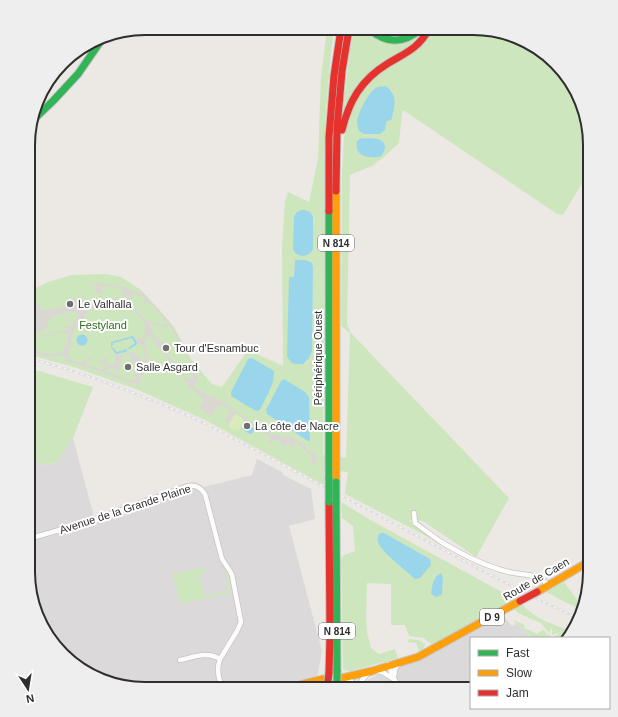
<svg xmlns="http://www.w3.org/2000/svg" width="618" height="717" font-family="Helvetica,sans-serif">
	<rect width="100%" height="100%" fill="#ece8e4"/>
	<g fill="#dcd9db">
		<path d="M73 438 94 517 110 510 187 483 195 482 204 487 252 475 257 459 282 472 283 475 311 489 315 519 289 526 322 651 315 689H137L86 673 44 631 28 573 29 445H30L39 465 56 463Z"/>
		<path d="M503 615 511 625 513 626 516 624 533 638H471V689H362L367 681 371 678 464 636Z"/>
	</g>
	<g fill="#cee6be">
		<path d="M327 29H334L331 53 326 110 324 158 325 159 323 455 346 458 350 333 341 326 342 173 344 137 347 123 350 113 363 86 432 29H489L538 48 574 86 590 144V170L563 215 557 214 403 110 402 113 399 143 384 157 372 166 350 175 347 323 350 332 509 498 476 557 423 521 409 520 440 544 428 537 345 494 348 472 324 470V484H322L205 420 136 389 74 367 29 355V291L51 281 72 275 106 274 121 277 141 290 164 315 174 327 191 359 205 376 212 384 222 387 248 350 283 366 282 248 285 201 288 192 309 202 318 159 321 77Z"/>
		<path d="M354 29H367L382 40 420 33 422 39 387 62 343 110 350 50Z"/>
		<path d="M375 29H416L408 35 391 38Z"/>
		<path d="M29 368 93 387 73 438 56 463 39 465 30 445H29Z"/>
		<path d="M341 502 374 522 511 597H519L441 642C432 645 431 645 424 638L409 636 405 625H391V584L367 583 366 617 367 632 371 648 379 654 395 649 398 658 350 671 343 670 341 558 344 555 355 551 353 526 342 518Z"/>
		<path d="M204 567 205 574 200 576 204 596 220 593V592L229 590 225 571 228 575 231 593 180 604 173 574Z"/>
		<path d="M564 582 581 605 580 609 565 602 546 592Z"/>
		<path d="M522 604C524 606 526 609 529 611 540 621 559 626 572 632L569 638 554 636 559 634 557 633 552 635V630L550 629V634L541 623 518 613 514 609Z"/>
		<path d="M515 621 525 625 524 628 538 634 539 632 544 630 547 634 554 638H533L514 622Z"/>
		<path d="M409 639 418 640 425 644C425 648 423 649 419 651L416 643 408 642Z"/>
	</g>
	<path fill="#d9eabb" d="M234 415C239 415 243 417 244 422L243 424 240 425V429L238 431 230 428 229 424Z"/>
	<path fill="#dad6d2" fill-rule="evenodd" d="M101 283 125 287 130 290 136 293H139L141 291 164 316 171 325 178 336 189 357V359L170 326 164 328 160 325 155 326 150 322 149 323 155 338 163 342 165 344 162 346 163 349 187 378 192 379 193 377 191 371 195 369 198 378 194 386 202 392 206 393V394L207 395 221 401 238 412 262 430 273 435 291 437 302 444 312 453H315L316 456 318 457V460L316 459 315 465 311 464 312 456 296 443 293 448 288 444 285 447 277 439 274 440 272 444 269 443 271 437 245 422 243 418 238 414 235 413 229 423 224 420 231 411 222 405 218 406 211 416 199 408 204 400 191 388 190 390 188 383 174 366 172 365 169 366 168 365 170 361 149 335 147 336 145 341V348L147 353 146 355H148L147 357 148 360 150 362H152V363L153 364V365L159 368 157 371 152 368 147 370 139 379V385L138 386 136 383H130L105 373 70 362 66 360 63 355 49 357 29 352V334H30L32 348 34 350 52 355 64 350V347L66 346 68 336 66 333 60 332 47 336 38 337 37 335H46L63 330H68V329L65 328V327L66 315H67L66 326 69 327 72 326 73 321 77 319 78 315 77 313 70 312 62 313 49 319 48 325 45 330 38 332 36 331V327L33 323V320L35 317 33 313 37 311 34 306 39 304 42 310 66 307V303L68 300 72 299 81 301 94 285ZM102 286 122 288 123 292 122 295 114 294V295L130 296 128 297 102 301 92 304 84 308 81 309 80 306 89 291 93 287H95L96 288V293L107 295V293L101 292ZM133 294 146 298V299L143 301 145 304 147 302 148 303H150L168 323 164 326 158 323 155 324 150 320 147 321 137 310 130 305 117 300 131 298ZM110 303 123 304 130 308 138 314 145 324V333L143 336V337L136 339 138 341 137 344 136 346 137 347H138L139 343 143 345 145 360 144 361 138 357 133 352 116 355 114 364 111 366 107 364 106 360 109 358 108 357H106L104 359 99 361 95 360V361L105 364 103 370 87 365 86 362 93 358 91 356 89 358 80 363 71 360 68 356 71 345 72 333 75 328 80 327 85 330 87 329 80 323 90 309ZM127 354 132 355V358L130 360 136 366 131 372H136L134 375 136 377 134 379 127 380 107 371 109 368H111L119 372 122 357Z"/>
	<g fill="#99d6ec">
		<path d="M386 86C399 97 394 105 392 119L386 122 385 130 380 134H364L359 131C358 127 357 125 357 121 358 113 369 91 376 88 379 86 383 87 386 86Z"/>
		<path d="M362 138C370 139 385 136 385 148 384 151 383 154 381 156 378 158 374 157 371 157 361 157 355 152 357 141Z"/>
		<path d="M301 210C307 210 311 211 313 217V249C309 258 296 258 293 249L294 216 297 212Z"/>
		<path d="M295 260H305L311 262 313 266 312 351 309 358 303 364C294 364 291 365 287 356L289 277H294Z"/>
		<circle cx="82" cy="340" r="5.5"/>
		<path d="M133 336 137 342 136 345 129 349 128 348 135 343 132 338 113 343 112 347 117 352 127 349V351L125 352 116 354 111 347V342Z"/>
		<path d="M252 358 274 371C275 385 265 398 260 410L256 411 231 396V392L248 359Z"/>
		<path d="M284 379 305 392 309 397 310 441H308L267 414 266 410 281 381Z"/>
		<path d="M245 424 255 429 253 433 250 434 242 429Z"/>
		<path d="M380 533H384L430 559 431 565 420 578 415 579C406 570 382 553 378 542 377 538 378 536 380 533Z"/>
		<path d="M441 573 443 577 442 594 437 597 431 594C432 586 433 577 441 573Z"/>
	</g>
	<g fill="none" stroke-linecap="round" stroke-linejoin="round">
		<defs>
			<g id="street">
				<path d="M414 513 415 523C424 529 433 537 443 543 460 553 486 566 505 571 520 576 538 572 548 585"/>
				<path d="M28 539 98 519 188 486C196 485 200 487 205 494L222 559 230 571 232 575 241 622 237 631 220 659C216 670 219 678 222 689"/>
				<path d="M180 660C194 657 207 651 220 659"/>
				<path d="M388 664 394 679 401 689"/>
				<path d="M376 671 382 672 394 679"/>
				<path d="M394 677 395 669 399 663"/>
				<path d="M344 678C351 680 354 682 355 689"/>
				<path d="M358 689 362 680 369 672"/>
			</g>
			<g id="fast">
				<path d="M369 29C387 44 403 44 421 29"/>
				<path d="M30 123 53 101 78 74 105 35"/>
				<path d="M329 211V479"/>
				<path d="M336 502 337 671"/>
			</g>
			<g id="slow">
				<path d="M336 191V482"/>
				<path d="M537 592 590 561"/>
				<path d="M342 678 372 671 418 657 520 601"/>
				<path d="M283 689 323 679"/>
			</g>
			<g id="jam">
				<path d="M342 130C349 101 361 80 387 64 405 53 418 49 429 29"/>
				<path d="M336 191 337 128 342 71 349 29"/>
				<path d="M329 211V137L334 76 341 29"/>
				<path d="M329 502 330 636 329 673"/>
			</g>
		</defs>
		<use href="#street" stroke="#c5c4c5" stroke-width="6"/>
		<use href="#fast" stroke="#c5c4c5" stroke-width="9"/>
		<use href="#slow" stroke="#c5c4c5" stroke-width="9"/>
		<use href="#jam" stroke="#c5c4c5" stroke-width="9"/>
		<use href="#street" stroke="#fcfcfb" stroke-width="4.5"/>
		<use href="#fast" stroke="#30b455" stroke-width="7"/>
		<use href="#slow" stroke="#ff9f0a" stroke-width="7"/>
		<use href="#jam" stroke="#e5322d" stroke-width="7"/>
		<defs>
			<path id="rail" d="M29 358C90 375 148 397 206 424L519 590 577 618"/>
		</defs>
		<use href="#rail" stroke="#dfdfe1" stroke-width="2.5"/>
		<use href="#rail" stroke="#fff" stroke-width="1" stroke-dasharray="3" stroke-linecap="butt"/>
		<defs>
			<g id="fast-bridge">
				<path d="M329 479V502"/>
				<path d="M336 482V502"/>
				<path d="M337 671V689"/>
			</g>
			<g id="jam-bridge">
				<path d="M520 601 537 592"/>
				<path d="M327 689 329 673"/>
			</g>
		</defs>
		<use href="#fast-bridge" stroke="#c6c5c4" stroke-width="9" stroke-linecap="butt"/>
		<use href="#jam-bridge" stroke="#c6c5c4" stroke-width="9" stroke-linecap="butt"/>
		<use href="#fast-bridge" stroke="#30b455" stroke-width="7"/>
		<use href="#jam-bridge" stroke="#e5322d" stroke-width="7"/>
	</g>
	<g fill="#706f6e" stroke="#fff" stroke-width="1.5">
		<circle cx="70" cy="304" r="4"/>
		<circle cx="166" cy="348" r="4"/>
		<circle cx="128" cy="367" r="4"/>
		<circle cx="247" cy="426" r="4"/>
	</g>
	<g text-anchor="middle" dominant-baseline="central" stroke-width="4" stroke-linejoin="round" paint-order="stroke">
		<g fill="#fff" stroke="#6d6d6d" stroke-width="1">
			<rect x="318" y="235" width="36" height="16" rx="3"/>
			<rect x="480" y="609" width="24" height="16" rx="3"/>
			<rect x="319" y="623" width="36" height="16" rx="3"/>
		</g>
		<g font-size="10" font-weight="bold" fill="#2e2e2e">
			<text x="336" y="243">N 814</text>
			<text x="492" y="617">D 9</text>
			<text x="337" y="631">N 814</text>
		</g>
		<g font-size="11" fill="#2e2e2e" stroke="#fff" text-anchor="start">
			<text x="78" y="304">Le Valhalla</text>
			<text x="174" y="348">Tour d'Esnambuc</text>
			<text x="136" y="367">Salle Asgard</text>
			<text x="255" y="426">La côte de Nacre</text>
		</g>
		<g font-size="11" fill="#2c6e1b" stroke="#fff">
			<text x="103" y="325">Festyland</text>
		</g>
		<g font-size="11" fill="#2e2e2e" stroke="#fff">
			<text transform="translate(318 358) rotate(-90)">Périphérique Ouest</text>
			<text transform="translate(125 509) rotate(-18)">Avenue de la Grande Plaine</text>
			<text transform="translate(536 579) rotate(-30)">Route de Caen</text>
		</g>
	</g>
	<path d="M0 0H618V717H0ZM145 35H473A110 110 0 0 1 583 145V572A110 110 0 0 1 473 682H145A110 110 0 0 1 35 572V145A110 110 0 0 1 145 35Z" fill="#eee" fill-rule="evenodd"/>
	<path fill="none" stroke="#2e2e2e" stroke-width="2" d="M145 35H473A110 110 0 0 1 583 145V572A110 110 0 0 1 473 682H145A110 110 0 0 1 35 572V145A110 110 0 0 1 145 35Z"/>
	<rect x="470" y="637" width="140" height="72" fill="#ffffff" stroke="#ababab"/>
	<rect x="478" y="650" width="20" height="6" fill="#30b455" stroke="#ababab"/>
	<text x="506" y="657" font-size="12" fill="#2e2e2e">Fast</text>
	<rect x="478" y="670" width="20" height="6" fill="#ff9f0a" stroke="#ababab"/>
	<text x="506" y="677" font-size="12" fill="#2e2e2e">Slow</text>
	<rect x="478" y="690" width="20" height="6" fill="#e5322d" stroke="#ababab"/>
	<text x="506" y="697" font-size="12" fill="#2e2e2e">Jam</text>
	<g transform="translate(28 689) rotate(168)" stroke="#ffffff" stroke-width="3" paint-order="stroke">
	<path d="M0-3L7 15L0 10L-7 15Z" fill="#2e2e2e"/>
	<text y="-6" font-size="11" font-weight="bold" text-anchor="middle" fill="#2e2e2e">N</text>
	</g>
</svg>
